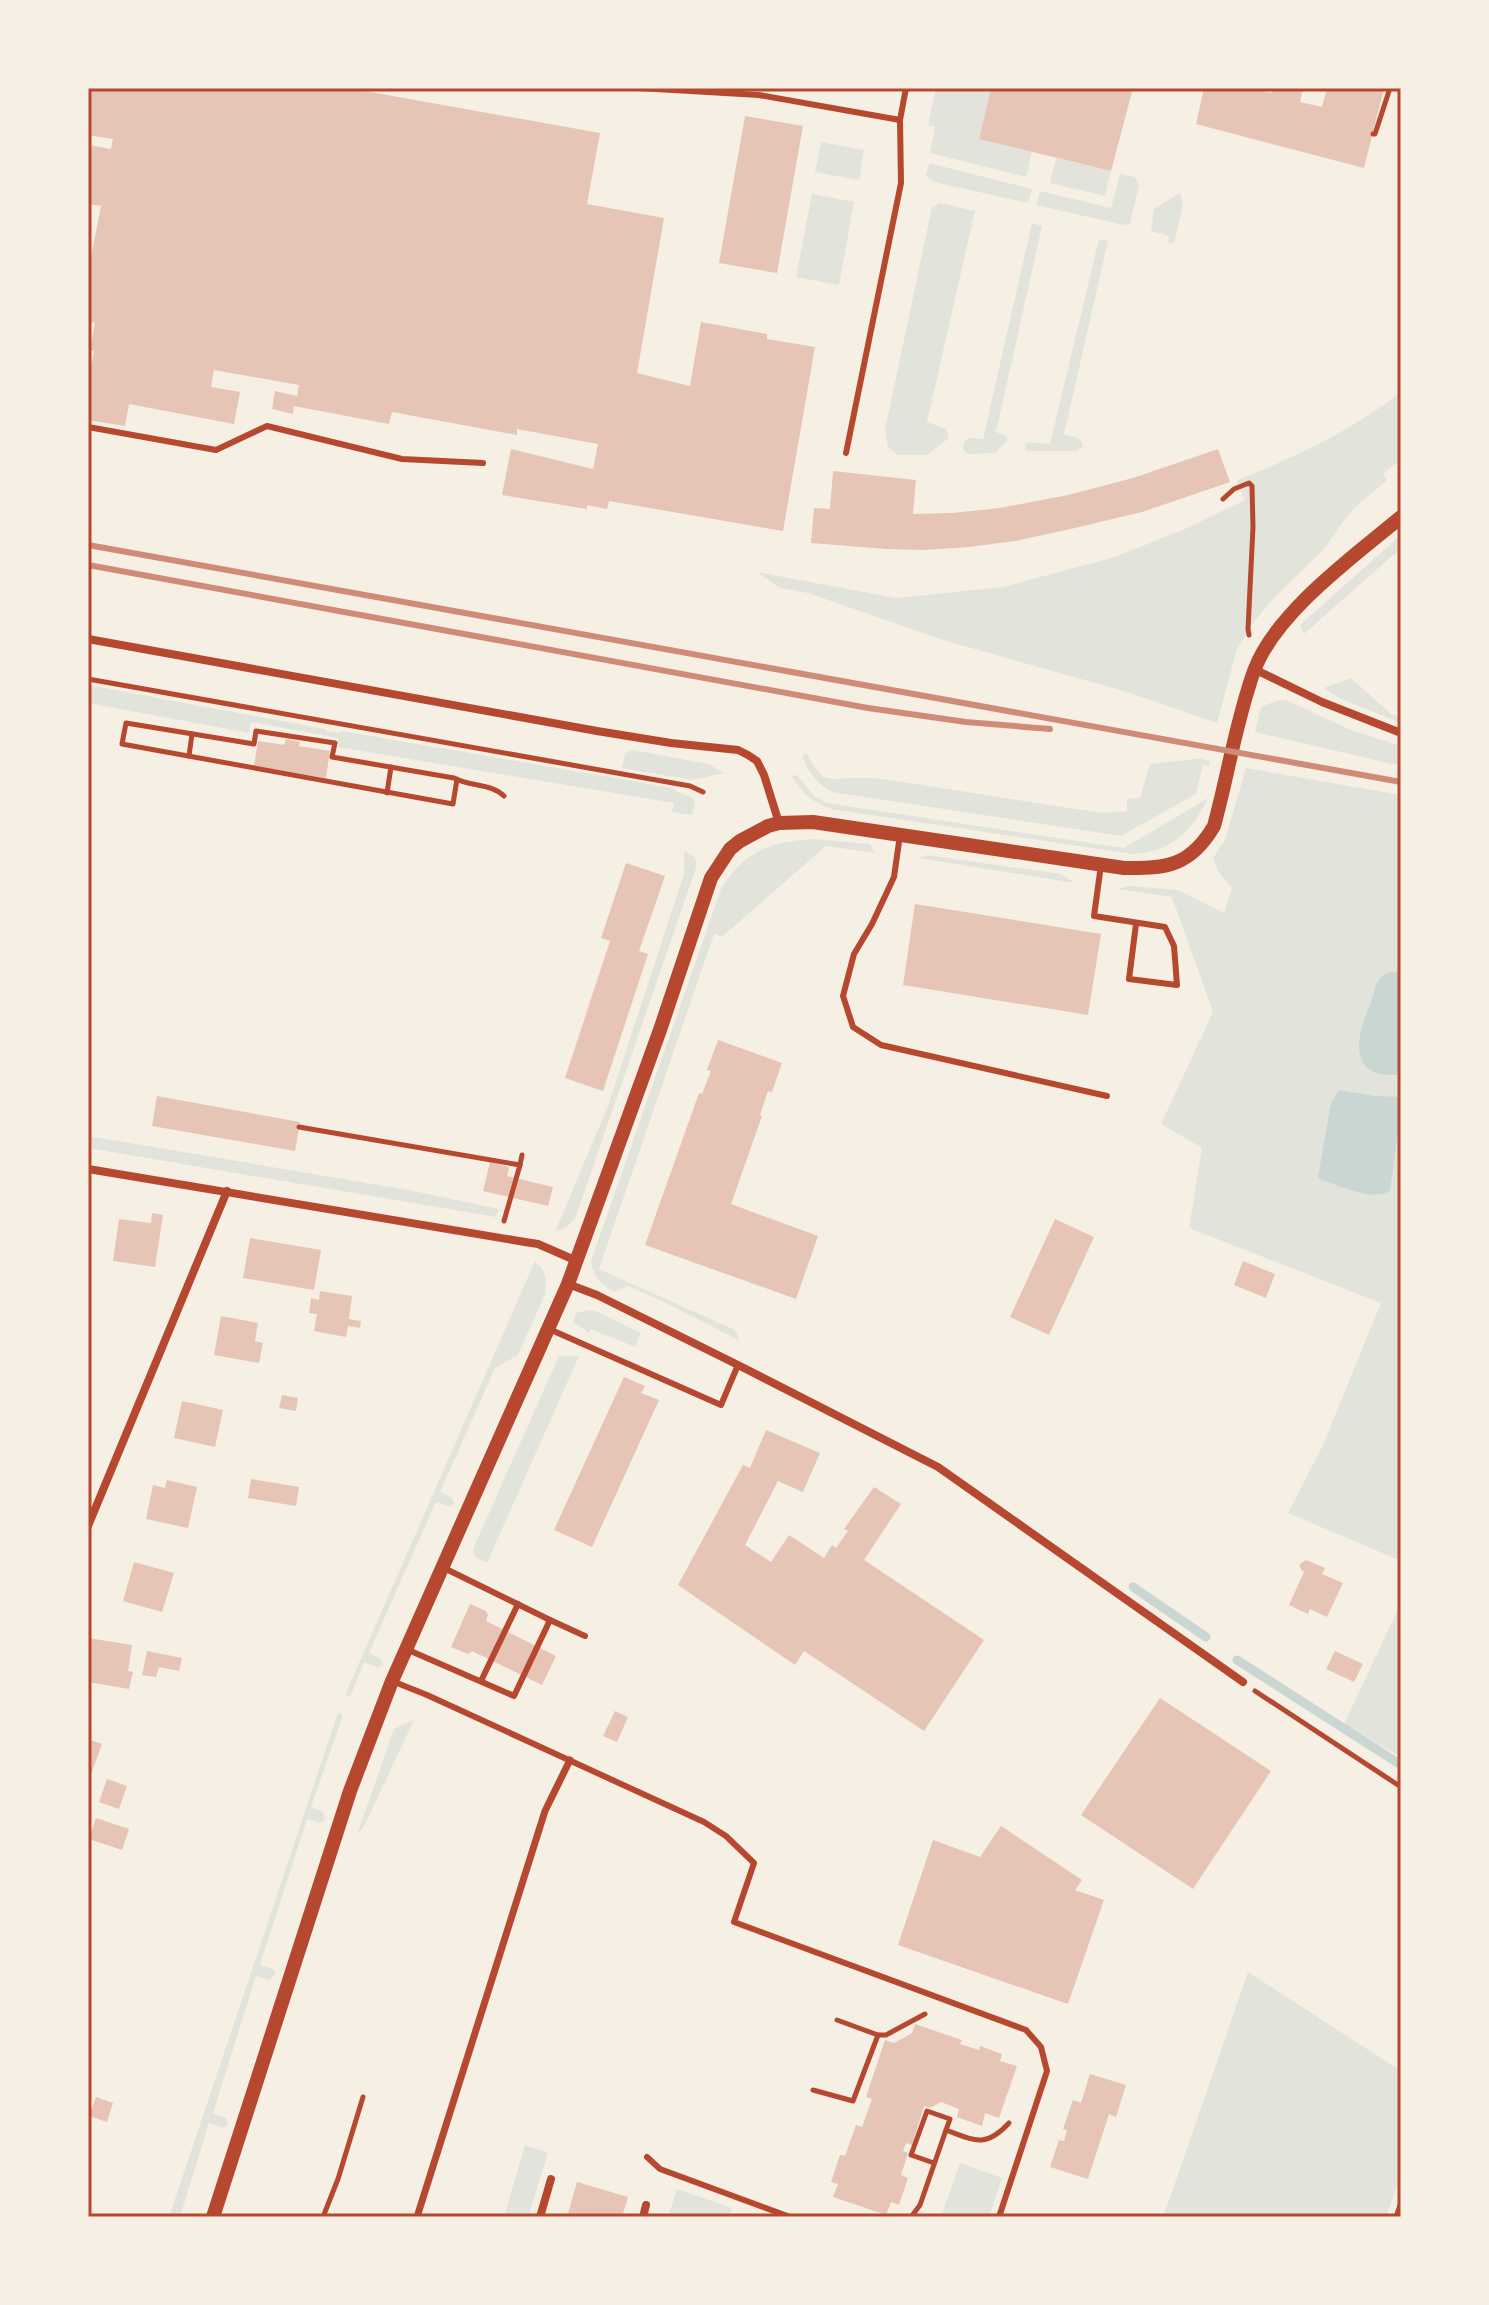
<svg xmlns="http://www.w3.org/2000/svg" width="1489" height="2305" font-family="'IBM Plex Sans',sans-serif">
	<rect width="100%" height="100%" fill="#f6efe4"/>
	<g fill="#e2e4dc">
		<path d="M936 88H991L979 139 1032 152 1026 177 930 153 935 127 928 125Z"/>
		<path d="M821 142 864 150 859 180 815 172Z"/>
		<path d="M1056 158 1111 171 1105 196 1050 183Z"/>
		<path d="M929 163 1032 189 1028 203 934 182 926 176Z"/>
		<path d="M1120 174 1135 177 1139 185 1130 224 1124 225 1036 205 1040 191 1111 208Z"/>
		<path d="M1180 193 1183 205 1174 243 1168 242 1169 236 1151 231 1154 209Z"/>
		<path d="M812 194 854 202 839 285 796 277Z"/>
		<path d="M940 203 975 211 927 422 946 429 949 438 927 455H898L888 447 885 430 932 207Z"/>
		<path d="M1032 223 1042 226 996 432 1005 435 1008 440 995 453 968 454 963 449 964 442 969 438 983 439Z"/>
		<path d="M1099 239 1108 241 1064 434 1080 439 1083 446 1077 451H1029L1026 449 1025 444 1029 442 1050 444Z"/>
		<path d="M1401 392V468L1396 463 1383 474 1387 480 1354 508 1342 523 1325 548 1271 601 1253 623 1237 649 1217 723 1127 692 943 640 808 593 780 588 757 572 896 598 1003 587 1115 557 1185 529 1245 500 1237 480C1295 458 1352 430 1401 392Z"/>
		<path d="M1401 535V548L1304 634 1300 625Z"/>
		<path d="M1351 678 1391 714 1401 717V723L1339 698 1324 688Z"/>
		<path d="M88 685 325 729 326 731 340 733 342 731 673 788C680 796 689 793 695 801L692 815 672 812 674 803 338 747V738L251 722 249 733 88 703Z"/>
		<path d="M1286 700 1351 730 1401 746V766L1255 732 1261 707 1276 701Z"/>
		<path d="M633 750 708 764 724 773 693 780 622 768 625 753Z"/>
		<path d="M807 754C823 784 825 779 855 778 864 778 874 778 883 779L1102 813 1127 811V799L1140 798 1150 764 1204 758V760L1210 761 1209 766 1203 765 1196 794 1121 836 832 792C816 783 808 772 802 755Z"/>
		<path d="M1246 768 1401 795V1561L1288 1513 1322 1447 1381 1303 1189 1228 1202 1148 1161 1124 1213 1012 1172 897 1117 889 1130 886 1178 890 1224 913 1232 888 1218 871 1213 858 1225 840Z"/>
		<path d="M797 775 813 795 827 803 1124 848 1208 798C1192 832 1171 852 1132 854L831 809C814 803 800 792 792 776Z"/>
		<path d="M814 839 870 844 875 853 826 846 722 937 714 934 599 1269 735 1330 740 1341 662 1301 628 1286 615 1292C601 1285 593 1277 591 1261L721 889C745 850 770 842 814 839Z"/>
		<path d="M684 852C693 854 698 858 696 868L575 1219 565 1228 555 1232 608 1106 684 874Z"/>
		<path d="M927 855 1061 874 1075 883 918 858Z"/>
		<path d="M88 1136 414 1191 499 1209 496 1217 88 1148Z"/>
		<path d="M535 1261 543 1270 546 1279 545 1294 518 1355 495 1368 440 1492 452 1498 454 1504 450 1507 436 1502 369 1653 381 1659 383 1664 378 1668 364 1662 350 1697 345 1695Z"/>
		<path d="M589 1310 598 1312 641 1333 635 1347 591 1329 589 1333 573 1322 576 1313Z"/>
		<path d="M559 1356H579L487 1563 475 1557 473 1549Z"/>
		<path d="M1401 1603V1757L1344 1724Z"/>
		<path d="M338 1713 343 1715 311 1807 323 1812 325 1820 320 1823 307 1819 260 1965 273 1969 275 1974 269 1980 256 1976 213 2113 226 2118 228 2124 224 2128 209 2123 180 2217H169Z"/>
		<path d="M414 1720 365 1824 357 1835 394 1729Z"/>
		<path d="M1248 1972 1401 2071V2175L1386 2217H1172L1164 2215Z"/>
		<path d="M525 2145 548 2153 528 2217H504Z"/>
		<path d="M960 2163 1002 2178 989 2217H941Z"/>
		<path d="M677 2189 732 2208 729 2217H668Z"/>
	</g>
	<g fill="#c9d6d2">
		<path d="M1401 971V1075C1392 1075 1378 1076 1370 1070 1348 1054 1365 1018 1372 999 1374 993 1375 985 1379 980 1384 972 1392 972 1401 971Z"/>
		<path d="M1339 1090 1374 1096 1401 1097V1131L1397 1138 1390 1191C1372 1202 1341 1186 1322 1180L1318 1177 1331 1103Z"/>
	</g>
	<g fill="none" stroke-linecap="round" stroke-linejoin="round">
		<g stroke="#c9d6d2" stroke-width="9">
			<path d="M1133 1587 1206 1637"/>
			<path d="M1237 1660 1401 1765"/>
		</g>
	</g>
	<g fill="#e6c5b7">
		<path d="M88 88H348L600 133 587 204 664 218 637 373 690 386 701 322 767 334V339L815 347 783 531 609 501 607 509 587 505V509L502 495 511 449 593 469 598 444 517 429V435L392 412 389 424 294 406 293 414 272 409 275 391 297 396 299 385 214 370 211 387 240 392 234 424 129 404 125 426 88 420V383L94 351 90 350 95 323 88 321V256L91 257 101 206 88 204V145L111 149 113 139 88 135Z"/>
		<path d="M991 88H1133L1111 171 979 139Z"/>
		<path d="M1204 88H1249L1271 93 1273 88H1303L1300 102 1322 107 1327 88H1384L1364 168 1196 124Z"/>
		<path d="M745 116 803 126 777 273 719 263Z"/>
		<path d="M1218 449 1230 482 1142 512 1075 528 1015 541 969 547 925 550 886 549 811 543 814 508 830 509 833 471 916 480 913 514 952 513 1000 508 1068 495 1133 478Z"/>
		<path d="M286 739 300 742 299 746 330 751 326 778 254 766 258 741 284 745Z"/>
		<path d="M626 863 665 876 639 951 648 954 603 1091 565 1078 610 941 601 938Z"/>
		<path d="M915 904 1101 934 1088 1015 903 985Z"/>
		<path d="M718 1040 782 1063 772 1092 768 1091 760 1115 762 1116 731 1204 818 1236 796 1299 645 1245 699 1093 702 1094 711 1071 707 1070Z"/>
		<path d="M157 1096 300 1122 295 1151 152 1126Z"/>
		<path d="M490 1162 509 1167 507 1176 553 1187 548 1206 483 1191Z"/>
		<path d="M152 1213 163 1215 155 1267 113 1261 119 1219 151 1223Z"/>
		<path d="M1055 1219 1094 1237 1049 1335 1010 1317Z"/>
		<path d="M250 1238 321 1250 314 1290 243 1278Z"/>
		<path d="M1243 1261 1275 1274 1266 1298 1234 1285Z"/>
		<path d="M320 1291 352 1296 349 1319 361 1321 360 1328 348 1326 346 1337 314 1331 317 1314 309 1313 311 1298 319 1300Z"/>
		<path d="M221 1316 258 1323 255 1341 263 1343 259 1363 214 1355Z"/>
		<path d="M624 1377 645 1386 641 1393 659 1400 592 1547 554 1530Z"/>
		<path d="M282 1395 298 1398 296 1411 279 1408Z"/>
		<path d="M182 1401 223 1410 215 1447 174 1438Z"/>
		<path d="M766 1430 820 1453 803 1492 778 1481 745 1545 771 1562 789 1535 824 1558 832 1545 836 1548 848 1531 844 1529 874 1487 901 1504 864 1560 984 1640 924 1731 804 1651 795 1665 678 1585 743 1465 750 1468Z"/>
		<path d="M251 1479 299 1487 296 1506 248 1498Z"/>
		<path d="M167 1480 197 1487 188 1528 146 1519 153 1485 165 1488Z"/>
		<path d="M1306 1560 1325 1568 1322 1574 1343 1583 1327 1617 1310 1609 1308 1614 1289 1605 1304 1572 1300 1568V1564Z"/>
		<path d="M134 1562 174 1573 162 1612 123 1601Z"/>
		<path d="M470 1604 486 1611 488 1615 486 1621 556 1656 542 1685 472 1651 468 1654 451 1647Z"/>
		<path d="M88 1638 132 1645 128 1671 133 1672 129 1689 88 1682Z"/>
		<path d="M147 1651 182 1658 179 1671 159 1667 156 1677 142 1675Z"/>
		<path d="M1335 1651 1363 1664 1354 1682 1326 1669Z"/>
		<path d="M1160 1698 1271 1771 1193 1889 1081 1815Z"/>
		<path d="M615 1711 628 1717 617 1742 603 1736Z"/>
		<path d="M88 1739 102 1744 88 1783Z"/>
		<path d="M107 1779 127 1786 119 1809 99 1802Z"/>
		<path d="M96 1818 129 1829 122 1850 89 1839Z"/>
		<path d="M1001 1826 1082 1880 1075 1890 1104 1900 1068 2004 898 1945 933 1840 980 1857Z"/>
		<path d="M915 2024 962 2040 960 2044 979 2050 980 2046 1002 2054 1000 2061 1017 2066 999 2118 985 2113 982 2126 957 2117 959 2109 941 2102 930 2108 924 2106 912 2145 906 2143 903 2151 908 2153 901 2175 908 2178 899 2205 891 2202 886 2215 833 2197 838 2184 831 2182 840 2155 845 2156 856 2125 862 2127 872 2099 866 2097 885 2040 894 2043 912 2033Z"/>
		<path d="M1090 2074 1126 2085 1116 2117 1109 2114 1088 2179 1050 2167 1059 2140 1064 2141 1067 2130 1063 2129 1073 2100 1081 2103Z"/>
		<path d="M96 2097 113 2103 107 2122 89 2116Z"/>
		<path d="M577 2182 628 2197 622 2217H567Z"/>
	</g>
	<g fill="none" stroke-linecap="round" stroke-linejoin="round">
		<g stroke="#b5482f" stroke-width="5">
			<path d="M1373 134H1375L1390 88"/>
			<path d="M1223 499 1234 489 1249 483 1252 486 1253 527 1248 629 1249 635"/>
			<path d="M88 679 690 786 703 792"/>
			<path d="M189 756 192 734"/>
			<path d="M457 779 453 804 122 744 126 723 254 744 256 731 335 743 332 757 454 778C470 787 491 783 504 796"/>
			<path d="M387 793 391 767"/>
			<path d="M299 1127 520 1165 504 1221"/>
			<path d="M520 1165 522 1155"/>
			<path d="M1255 1691 1401 1787"/>
			<path d="M878 2035H886L925 2014"/>
			<path d="M813 2090 853 2101 878 2035 837 2020"/>
			<path d="M934 2163 911 2155 927 2111 950 2119 946 2130"/>
			<path d="M323 2217 338 2179 363 2097"/>
			<path d="M911 2217 920 2205 946 2130C975 2141 986 2148 1009 2123"/>
			<path d="M1396 2217 1401 2202"/>
		</g>
		<g stroke="#b5482f" stroke-width="6">
			<path d="M639 88 759 95 900 120"/>
			<path d="M88 427 216 450 267 426 402 459 483 463"/>
			<path d="M846 453 901 183 900 120 906 88"/>
			<path d="M900 835 894 877 872 924 854 954 843 996 853 1027 881 1045 1107 1096"/>
			<path d="M1101 865 1094 916 1165 927 1174 946 1177 985 1129 979 1136 924"/>
			<path d="M549 1329 721 1405 738 1365"/>
			<path d="M550 1620 585 1636"/>
			<path d="M406 1649 514 1696 550 1620 444 1568"/>
			<path d="M392 1681 427 1695 704 1822 726 1836 754 1863 734 1922 1026 2030 1041 2047 1047 2071 999 2217"/>
			<path d="M481 1681 518 1604"/>
			<path d="M647 2157 660 2169 790 2217"/>
		</g>
		<path stroke="#b5482f" stroke-width="7" d="M417 2217 545 1811 570 1760"/>
		<g stroke="#b5482f" stroke-width="8">
			<path d="M88 639 597 731 671 743 738 750 748 755 757 761 764 775 779 823"/>
			<path d="M1254 669 1322 702 1401 733"/>
			<path d="M88 1169 525 1242 538 1244 577 1261"/>
			<path d="M568 1284 597 1295 738 1365 938 1467 1243 1682"/>
			<path d="M88 1526 227 1191"/>
			<path d="M540 2217 551 2179"/>
			<path d="M643 2217 646 2205"/>
		</g>
		<path stroke="#b5482f" stroke-width="14" d="M213 2217 350 1791 392 1681 568 1284 660 1030 711 878 730 849 740 841 768 826 779 823 813 822 1124 868C1168 869 1191 865 1214 826 1228 775 1236 721 1254 671 1275 613 1354 556 1401 517"/>
		<g stroke="#cf8b77" stroke-width="6">
			<path d="M88 545 1401 782"/>
			<path d="M88 565 868 708 966 722 1050 729"/>
		</g>
	</g>
	<rect width="1489" height="2305" fill="none" stroke="#f6efe4" stroke-width="180"/>
	<rect x="90" y="90" width="1309" height="2125" fill="none" stroke="#b5482f" stroke-width="3"/>
</svg>
